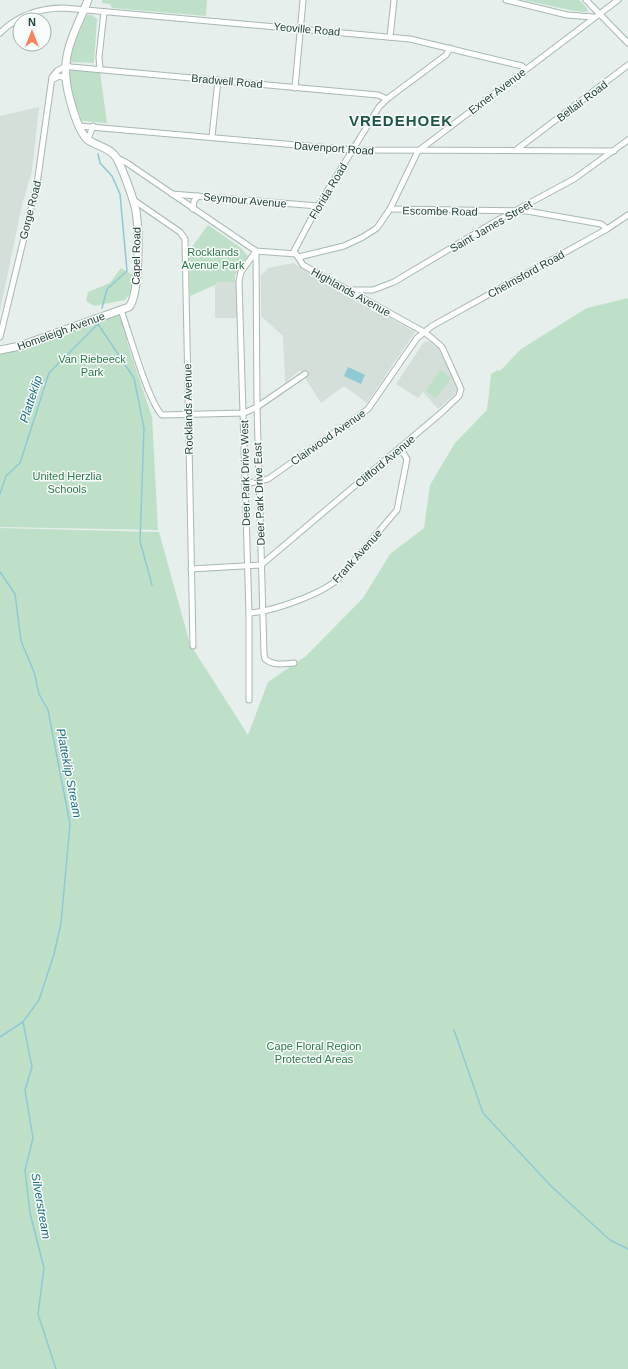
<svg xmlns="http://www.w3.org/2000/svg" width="628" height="1369" font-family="Helvetica,sans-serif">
	<rect width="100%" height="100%" fill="#e6efeb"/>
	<g fill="#d4dfda">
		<path d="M39 107 32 171 22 205 0 311V116Z"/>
		<path d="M293 263 415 332 367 403 344 386 321 403 300 370 285 383 283 336 261 316V276L268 268Z"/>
		<path d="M239 281 241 318H215V282Z"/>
		<path d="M429 341 438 348 458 388 456 393 438 409 423 392 418 398 396 384 424 342Z"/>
	</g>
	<g fill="#bfe0c8">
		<path d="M102 0H207L206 16 112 8 110 4 102 3Z"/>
		<path d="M524 0H579L588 9 587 12 574 11Z"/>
		<path d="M87 15H92L97 19 94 63 71 62 69 60V56Z"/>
		<path d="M71 69 100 72 107 123 82 121C77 107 64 83 71 69Z"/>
		<path d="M208 225 241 248 248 256 235 275V282H216L215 285 190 296 189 251Z"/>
		<path d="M121 268 135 276 134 289 125 300 94 306 86 301 88 292 110 283Z"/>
		<path d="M628 298V1369H0V528L159 532 190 644 248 735 268 682 306 656 363 598 390 554 424 528 430 485 455 443 487 410 491 374 498 370 500 371 521 349 587 308Z"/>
		<path d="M117 314C125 318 128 334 127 342L152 417 158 530 0 527V353L14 351Z"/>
		<path d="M440 370 451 378 436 398 426 391Z"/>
	</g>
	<path fill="#8ec9d4" d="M348 367 365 375 361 384 344 376Z"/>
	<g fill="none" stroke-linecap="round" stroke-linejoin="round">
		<g stroke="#8ec9d4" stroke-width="1.5">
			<path d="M98 154 100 163 112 176 120 194 127 271 107 289 102 308"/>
			<path d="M98 324 134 378 144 428 140 541 152 585"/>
			<path d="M0 494 6 476 20 463 49 373 98 324 99 321"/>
			<path d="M0 572 15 594 21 641 34 672 39 694 48 710 70 824 61 923 54 954 39 1000 23 1022 0 1037"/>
			<path d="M23 1022 32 1067 25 1090 33 1138 25 1170 30 1213 44 1268 38 1314 56 1369"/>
			<path d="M454 1030 483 1113 551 1186 610 1240 628 1249"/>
		</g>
		<defs>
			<g id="minor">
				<path d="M506 0 567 15 593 17"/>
				<path d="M586 0 628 43"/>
				<path d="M0 33C18 15 39 8 64 8L410 39 522 66 525 69"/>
				<path d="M390 37 394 0"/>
				<path d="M100 69 99 57 104 12"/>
				<path d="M52 80 59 76 66 78"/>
				<path d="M295 88 303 0"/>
				<path d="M79 126 353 150 614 151"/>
				<path d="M212 137 218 80"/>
				<path d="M88 139 93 126"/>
				<path d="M516 150 628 65"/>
				<path d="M117 158 127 163 256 251 296 254 303 265 424 332 433 339 442 347 461 389 459 396 441 413 261 565 191 569"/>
				<path d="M172 194 318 206"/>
				<path d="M132 199 180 232 185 239 193 646"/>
				<path d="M193 209 194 201 198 196"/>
				<path d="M390 209 527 211 601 224 607 229"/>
				<path d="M256 252 257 407 264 654 265 659C274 666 283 664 294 663"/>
				<path d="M293 253 318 206 379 107 387 99 446 55 450 48"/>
				<path d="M299 257 344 246 363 237 377 228 390 209 418 151 618 0"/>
				<path d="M350 290H373L394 282 498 220 574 179 628 140"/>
				<path d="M121 310C129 332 148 401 162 415L244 413 257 407 305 374"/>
				<path d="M0 337 37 184 52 77 57 71 66 66 71 67 378 95 387 99"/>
				<path d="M245 484 268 479 368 409 417 338 432 326 607 229 628 215"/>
				<path d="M249 613C271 612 323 594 339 578L397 510 407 459 400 448"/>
				<path d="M249 700V613L239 281 241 272 256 251"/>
			</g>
			<path id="tertiary" d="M0 350 20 346 129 307C140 294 139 229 136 211 134 200 122 167 116 157 110 148 97 146 88 140 77 131 67 92 66 78 63 49 78 26 88 0"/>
		</defs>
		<use href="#minor" stroke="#a8b8b2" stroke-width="7"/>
		<use href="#tertiary" stroke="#a8b8b2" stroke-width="9"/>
		<use href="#minor" stroke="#fff" stroke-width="5"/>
		<use href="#tertiary" stroke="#fff" stroke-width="7"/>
	</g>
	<g text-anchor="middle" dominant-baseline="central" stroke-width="3" stroke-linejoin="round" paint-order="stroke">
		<g font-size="11" fill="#24423a" stroke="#f7fbf9">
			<text transform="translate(307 29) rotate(5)">Yeoville Road</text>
			<text transform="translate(227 81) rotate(5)">Bradwell Road</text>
			<text transform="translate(497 91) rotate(-37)">Exner Avenue</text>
			<text transform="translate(582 101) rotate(-37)">Bellair Road</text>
			<text transform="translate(334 148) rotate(4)">Davenport Road</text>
			<text transform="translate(328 191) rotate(-59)">Florida Road</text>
			<text transform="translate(245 200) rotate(5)">Seymour Avenue</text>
			<text transform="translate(30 210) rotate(-76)">Gorge Road</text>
			<text transform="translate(440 211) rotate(1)">Escombe Road</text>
			<text transform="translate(491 226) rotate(-30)">Saint James Street</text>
			<text transform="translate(136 256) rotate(-89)">Capel Road</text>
			<text transform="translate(526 274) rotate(-29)">Chelmsford Road</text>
			<text transform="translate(351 292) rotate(29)">Highlands Avenue</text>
			<text transform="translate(61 331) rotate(-20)">Homeleigh Avenue</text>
			<text transform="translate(188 409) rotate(-91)">Rocklands Avenue</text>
			<text transform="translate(328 437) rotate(-35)">Clairwood Avenue</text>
			<text transform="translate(385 461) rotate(-40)">Clifford Avenue</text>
			<text transform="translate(245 473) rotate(-91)">Deer Park Drive West</text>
			<text transform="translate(259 494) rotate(-92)">Deer Park Drive East</text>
			<text transform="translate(357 556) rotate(-48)">Frank Avenue</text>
		</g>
		<g font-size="11" fill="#2d7a4b" stroke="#f7fbf9">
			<text x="213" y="252">Rocklands<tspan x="213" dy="13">Avenue Park</tspan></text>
			<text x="92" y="359">Van Riebeeck<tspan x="92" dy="13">Park</tspan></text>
			<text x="67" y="476">United Herzlia<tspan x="67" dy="13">Schools</tspan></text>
			<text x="314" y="1046">Cape Floral Region<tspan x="314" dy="13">Protected Areas</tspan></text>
		</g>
		<g font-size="12" font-style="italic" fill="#1c6f80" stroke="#f7fbf9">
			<text transform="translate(31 399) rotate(-72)">Platteklip</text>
			<text transform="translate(69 773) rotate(79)">Platteklip Stream</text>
			<text transform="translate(41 1206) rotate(80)">Silverstream</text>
		</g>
		<g font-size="15" font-weight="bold" letter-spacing="1" fill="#1f5548" stroke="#f7fbf9">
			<text x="401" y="120">VREDEHOEK</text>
		</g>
	</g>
	<g transform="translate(32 32)"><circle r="19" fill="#f7fbf9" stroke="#a3b1ad"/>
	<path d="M0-3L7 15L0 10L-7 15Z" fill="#f4845f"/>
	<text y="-6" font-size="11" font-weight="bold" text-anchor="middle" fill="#24423a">N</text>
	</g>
</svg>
